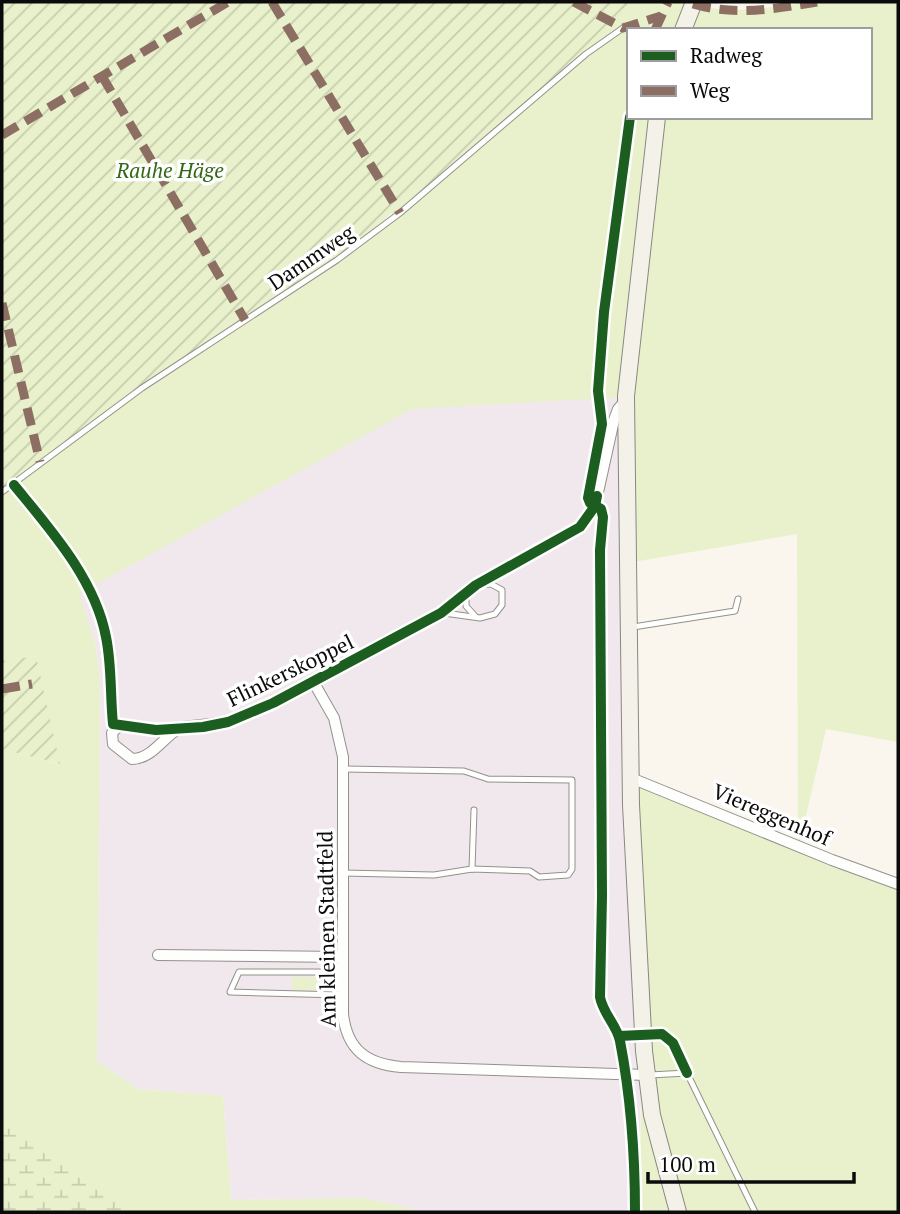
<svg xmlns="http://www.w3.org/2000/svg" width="900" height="1214" font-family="'PT Serif',serif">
	<defs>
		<pattern id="wetland-marsh" width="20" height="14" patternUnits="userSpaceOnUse" patternTransform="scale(1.75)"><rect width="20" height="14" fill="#e8f1cb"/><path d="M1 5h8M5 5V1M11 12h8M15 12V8" fill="none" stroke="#c6cdad"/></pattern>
		<pattern id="garden-furrows" width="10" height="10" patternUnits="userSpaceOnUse" patternTransform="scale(1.75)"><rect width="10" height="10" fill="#e8f1cb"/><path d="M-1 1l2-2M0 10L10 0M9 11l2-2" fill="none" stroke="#c6cdad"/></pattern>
	</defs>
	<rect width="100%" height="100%" fill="#faf6ee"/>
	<path fill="#f0e8ec" d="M626 396 642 1033 639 1212H425L364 1198 231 1200 223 1096 138 1089 97 1061 100 681 95 642 78 594 407 409Z"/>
	<g fill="#e8f1cb" fill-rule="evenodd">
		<path d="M629 2H694L693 4C736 17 774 5 817 2 843 0 871 2 898 2V742L826 729 799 846 898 884V1212H639L642 1081 636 781 798 845 797 534 627 563 626 397 412 409 79 594 95 642 100 681 97 1061 138 1089 223 1096 231 1200 364 1198 425 1212H2V749L59 764 36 656 2 661V492L142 388 400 213 586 54 623 28ZM629 30H870V117H629Z"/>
		<rect x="292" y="977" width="37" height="13"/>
	</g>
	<path fill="url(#wetland-marsh)" d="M2 1123 137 1212H2Z"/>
	<g fill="url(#garden-furrows)">
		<path d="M2 2H629L623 28 586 55 400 213 390 214 367 238 142 388 2 492Z"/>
		<path d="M36 656 60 764 2 749V661Z"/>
	</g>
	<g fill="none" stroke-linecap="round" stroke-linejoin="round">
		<defs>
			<g id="service">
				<path d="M2 492 142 388 337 260 400 213 586 54 623 28"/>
				<path d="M466 595V606L475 616"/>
				<path d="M444 613 480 618 495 614 502 605V590L491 584 481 585"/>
				<path d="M633 627 735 611 738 599"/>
				<path d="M472 869 474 810"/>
				<path d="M343 873 434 875 472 869 530 871 539 877 568 875 572 869V780L488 779 464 771 344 769"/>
				<path d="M342 995 230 992 239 972H342"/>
				<path d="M650 1075 687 1073 755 1212"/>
			</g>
			<g id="minor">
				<path d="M14 485C50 529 95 579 106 637 112 666 110 695 113 724L156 730 228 722 273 703 441 613 476 585 580 527 595 506 614 420 618 409 626 400"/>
				<path d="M314 683 334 718 343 757V1014C347 1050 367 1064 401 1067L647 1075"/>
				<path d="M118 727 112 733 113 744 132 759C151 759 162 739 178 729"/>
				<path d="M631 778 832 860 898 884"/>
				<path d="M158 955 343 957"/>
			</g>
			<g id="secondary">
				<path d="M683 30 694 2"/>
				<path d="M657 117 626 396 631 805 644 1051 652 1115 678 1212"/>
			</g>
		</defs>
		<use href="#service" stroke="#93918d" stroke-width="7"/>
		<use href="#minor" stroke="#93918d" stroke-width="12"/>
		<use href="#secondary" stroke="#898784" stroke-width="18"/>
		<use href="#service" stroke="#fefefc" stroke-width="5"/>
		<use href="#minor" stroke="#fefefc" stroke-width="10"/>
		<use href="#secondary" stroke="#f4f1e8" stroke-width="16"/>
		<g stroke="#8d6e63" stroke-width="9" stroke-dasharray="18 9" stroke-linecap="butt">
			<path d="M272 2 400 213"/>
			<path d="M574 2 623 28 661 16"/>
			<path d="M693 4C734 16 775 9 817 2"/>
			<path d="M655 30 668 2"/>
			<path d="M102 76 245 320"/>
			<path d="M2 135 228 2"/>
			<path d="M2 303 40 462"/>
			<path d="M2 689 32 684"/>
		</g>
		<defs>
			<g id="cycleway">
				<path d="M630 117 604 312 598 391 602 424 588 498 590 503 601 509 603 517 600 550 602 896 600 997C603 1014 617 1025 620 1041 631 1098 635 1154 635 1212"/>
				<path d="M14 485C50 529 95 579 106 637 112 666 110 695 113 724L156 730 203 727 228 722 273 703 441 613 476 585 580 527 595 506 597 496"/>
				<path d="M619 1036 662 1034 673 1043 687 1073"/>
			</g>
		</defs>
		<use href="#cycleway" stroke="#fff" stroke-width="15"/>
		<use href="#cycleway" stroke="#1b5e20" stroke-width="10"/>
	</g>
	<g text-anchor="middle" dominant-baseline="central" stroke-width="7" stroke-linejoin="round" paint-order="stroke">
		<g font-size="21" font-style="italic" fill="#346816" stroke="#fff">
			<text x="170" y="170">Rauhe Häge</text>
		</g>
		<g font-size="21" fill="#0b0b0b" stroke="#fff">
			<text transform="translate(311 257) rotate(-34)">Dammweg</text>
			<text transform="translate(290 670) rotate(-26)">Flinkerskoppel</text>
			<text transform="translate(772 814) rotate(23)">Viereggenhof</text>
			<text transform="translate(326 929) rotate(-91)">Am kleinen Stadtfeld</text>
		</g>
	</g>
	<rect width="900" height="1214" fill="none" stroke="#0b0b0b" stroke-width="7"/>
	<rect x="627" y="28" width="245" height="91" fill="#ffffff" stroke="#9d9d9d" stroke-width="2"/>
	<rect x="641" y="51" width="35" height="10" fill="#1b5e20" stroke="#9d9d9d" stroke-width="2"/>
	<text x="690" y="63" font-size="21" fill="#0b0b0b">Radweg</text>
	<rect x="641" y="86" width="35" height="10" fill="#8d6e63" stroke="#9d9d9d" stroke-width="2"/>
	<text x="690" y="98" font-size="21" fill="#0b0b0b">Weg</text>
	<path d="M648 1172v10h206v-10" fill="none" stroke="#0b0b0b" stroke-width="3.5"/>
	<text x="659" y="1172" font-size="21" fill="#0b0b0b" stroke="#ffffff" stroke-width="5" paint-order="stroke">100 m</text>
</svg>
